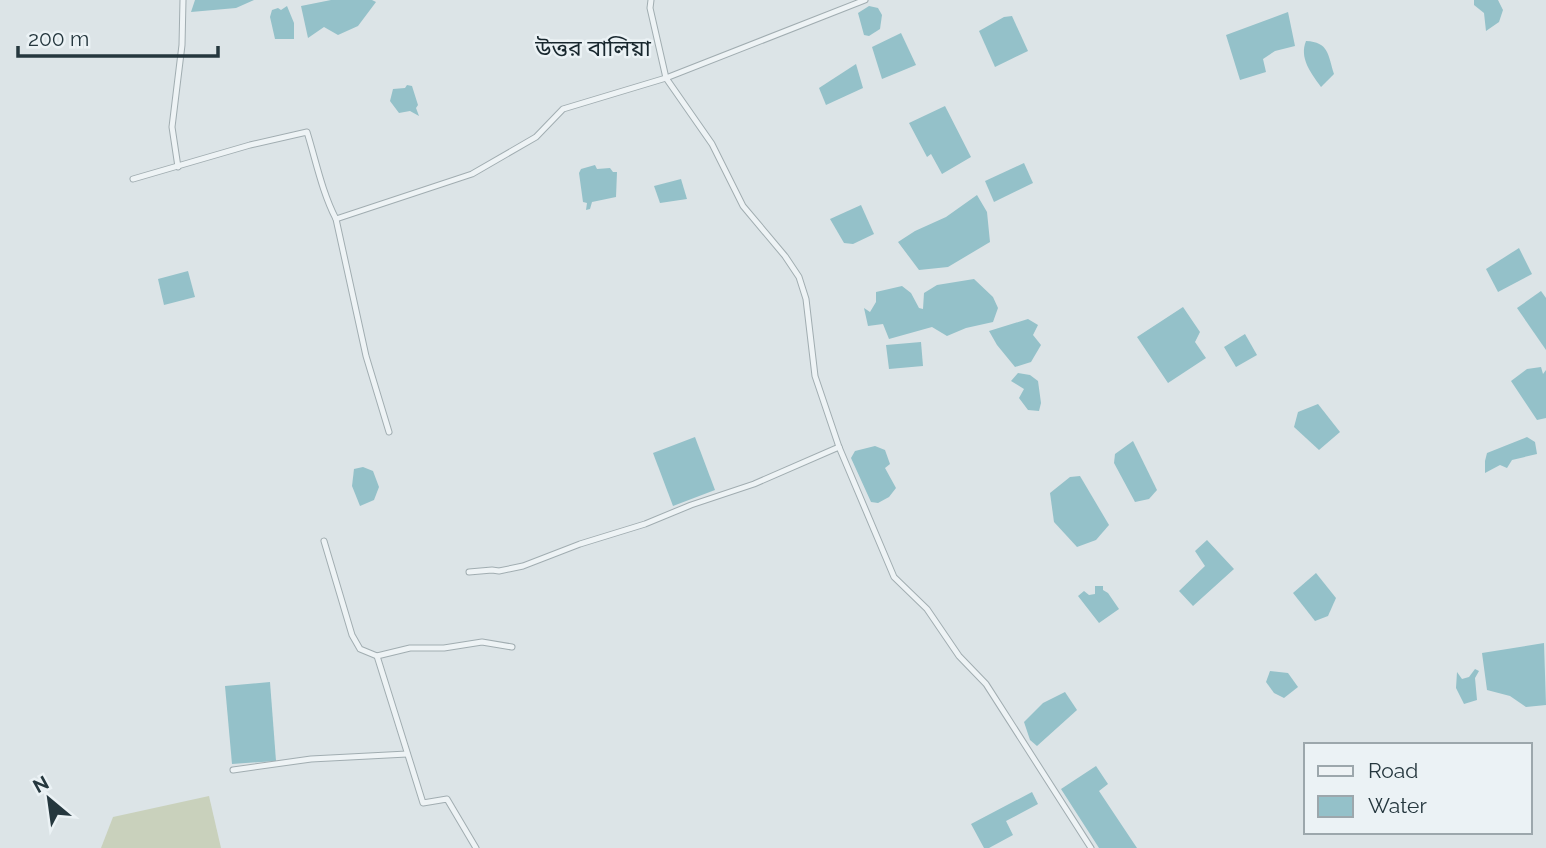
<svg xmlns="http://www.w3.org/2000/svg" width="1546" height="848" font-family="Raleway,'Noto Sans Bengali',sans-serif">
	<rect width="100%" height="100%" fill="#dce4e7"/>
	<path fill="#c9d1bc" d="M209 796 221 848H101L113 817Z"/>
	<g fill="#94c1c9">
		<path d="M195 0H254L236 8 191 12Z"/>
		<path d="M331 0H372L376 2 358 26 338 35 324 27 308 38 301 6Z"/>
		<path d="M1474 0H1498L1503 10 1499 22 1486 31 1484 13 1474 5Z"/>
		<path d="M287 6 294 23V39H275L270 17 272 10 278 8 281 10Z"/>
		<path d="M869 6 878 8 882 15 880 29 869 36 864 35 858 13Z"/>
		<path d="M1288 12 1295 46 1275 51 1263 59 1266 72 1240 80 1226 35Z"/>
		<path d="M1012 16 1028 51 995 67 979 31 1004 17Z"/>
		<path d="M901 33 916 65 882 79 872 47Z"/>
		<path d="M1306 41C1329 42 1328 55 1334 74L1321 87C1311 73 1299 58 1306 41Z"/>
		<path d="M856 64 863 88 826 105 819 88Z"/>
		<path d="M407 85 412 86 418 105 416 108 419 116 410 111 399 113 390 101 393 89 405 88Z"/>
		<path d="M945 106 971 157 942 174 931 154 927 157 909 123Z"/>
		<path d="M1024 163 1033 183 994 202 985 181Z"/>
		<path d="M595 165 597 169 610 168 613 172H617L616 197 592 202 590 209 586 210 587 203 583 202 579 173 581 169Z"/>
		<path d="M681 179 687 199 660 203 654 186Z"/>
		<path d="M977 195 987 212 990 242 948 267 919 270 898 242 915 231 946 217Z"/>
		<path d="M861 205 874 234 853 244 844 243 830 219Z"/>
		<path d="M1519 248 1532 274 1498 292 1486 269Z"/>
		<path d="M188 271 195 297 164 305 158 279Z"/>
		<path d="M974 279 993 297 998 308 993 322 966 328 947 336 932 327 889 339 883 324 868 326 864 308 870 312 876 302V292L902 286 911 293 919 308 923 309 924 293 937 285Z"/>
		<path d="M1541 291 1546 298V350L1517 308Z"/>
		<path d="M1183 307 1200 332 1195 342 1206 358 1168 383 1137 337Z"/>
		<path d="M1028 319 1038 325 1033 335 1041 345 1031 362 1015 367 997 345 989 331Z"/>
		<path d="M1245 334 1257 355 1236 367 1224 347Z"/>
		<path d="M921 342 923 366 889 369 886 345Z"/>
		<path d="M1541 367 1543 374 1546 370V418L1537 420 1511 381 1527 369Z"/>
		<path d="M1018 373 1030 375 1038 381 1041 403 1039 411 1028 410 1019 398 1024 389 1011 381Z"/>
		<path d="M1318 404 1340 432 1319 450 1294 427 1298 412Z"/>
		<path d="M695 437 715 490 673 506 653 453Z"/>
		<path d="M1527 437 1535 442 1537 454 1512 460 1507 468 1500 465 1485 473V461L1487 453Z"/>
		<path d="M1133 441 1157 490 1149 499 1135 502 1114 463 1115 454Z"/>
		<path d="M875 446 885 450 890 464 885 468 896 488 889 497 878 503 871 502 851 458 855 451Z"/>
		<path d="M363 467 373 471 379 487 374 500 360 506 352 486 354 469Z"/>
		<path d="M1080 476 1109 525 1096 540 1077 547 1054 522 1050 493 1070 477Z"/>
		<path d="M1207 540 1234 569 1193 606 1179 591 1205 566 1195 551Z"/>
		<path d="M1316 573 1336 598 1328 616 1315 621 1293 593Z"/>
		<path d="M1095 586H1103V590L1108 593 1119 609 1099 623 1078 596 1084 591 1089 595 1095 594Z"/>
		<path d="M1544 643 1546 705 1526 707 1510 696 1487 690 1482 653Z"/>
		<path d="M1475 669 1479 671 1475 678 1477 700 1464 704 1456 688 1457 672 1462 679 1469 677Z"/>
		<path d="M1270 671 1288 673 1298 687 1284 698 1274 693 1266 682Z"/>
		<path d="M270 682 276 761 232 764 225 686Z"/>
		<path d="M1065 692 1077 710 1037 746 1030 740 1024 722 1043 703Z"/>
		<path d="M1096 766 1108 784 1099 791 1137 848H1099L1061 789Z"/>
		<path d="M1032 792 1038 804 1006 821 1013 835 989 848H984L971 824Z"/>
	</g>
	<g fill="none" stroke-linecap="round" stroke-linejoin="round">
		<defs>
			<g id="minor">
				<path d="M651 0 650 8 666 78 712 144 743 206 785 256 799 277 806 299 815 376 839 447 894 577 927 609 959 656 986 684 1091 848"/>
				<path d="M178 167 172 127 182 45 183 0"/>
				<path d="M133 179 250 145 307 132C316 161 322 192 336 219L366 356 389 432"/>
				<path d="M336 219 472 174 536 137 563 109 666 78 865 0"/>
				<path d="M324 541 352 635 360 649 377 656 410 648H444L482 642 512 647"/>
				<path d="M469 572 492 570 499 571 523 566 580 544 645 524 691 505 754 484 839 447"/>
				<path d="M377 656 423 803 447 799 476 848"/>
				<path d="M233 770 311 759 407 754"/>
			</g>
		</defs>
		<use href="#minor" stroke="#a1adb1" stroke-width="7"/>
		<use href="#minor" stroke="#eef3f5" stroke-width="5"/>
	</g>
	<g text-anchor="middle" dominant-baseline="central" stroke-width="5" stroke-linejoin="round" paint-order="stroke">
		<g font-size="23" fill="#18272e" stroke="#ebf2f5">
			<text x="593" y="47">উত্তর বালিয়া</text>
		</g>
	</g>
	<rect x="1304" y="743" width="228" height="91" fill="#ebf2f5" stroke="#9ca7ac" stroke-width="2"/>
	<rect x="1318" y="766" width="35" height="10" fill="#eef3f5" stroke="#9ca7ac" stroke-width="2"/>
	<text x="1368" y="778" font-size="21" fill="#25373e">Road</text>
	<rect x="1318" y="796" width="35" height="21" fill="#94c1c9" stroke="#9ca7ac" stroke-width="2"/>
	<text x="1368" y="813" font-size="21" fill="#25373e">Water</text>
	<g transform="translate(49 799) rotate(331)" stroke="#ebf2f5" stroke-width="5" paint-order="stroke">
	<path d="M0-5L12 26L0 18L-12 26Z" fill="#25373e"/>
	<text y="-10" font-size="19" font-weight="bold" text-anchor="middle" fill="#25373e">N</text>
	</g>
	<path d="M18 46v10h200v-10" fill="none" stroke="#25373e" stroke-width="3.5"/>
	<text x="28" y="46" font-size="21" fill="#25373e" stroke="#ebf2f5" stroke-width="5" paint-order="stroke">200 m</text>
</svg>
